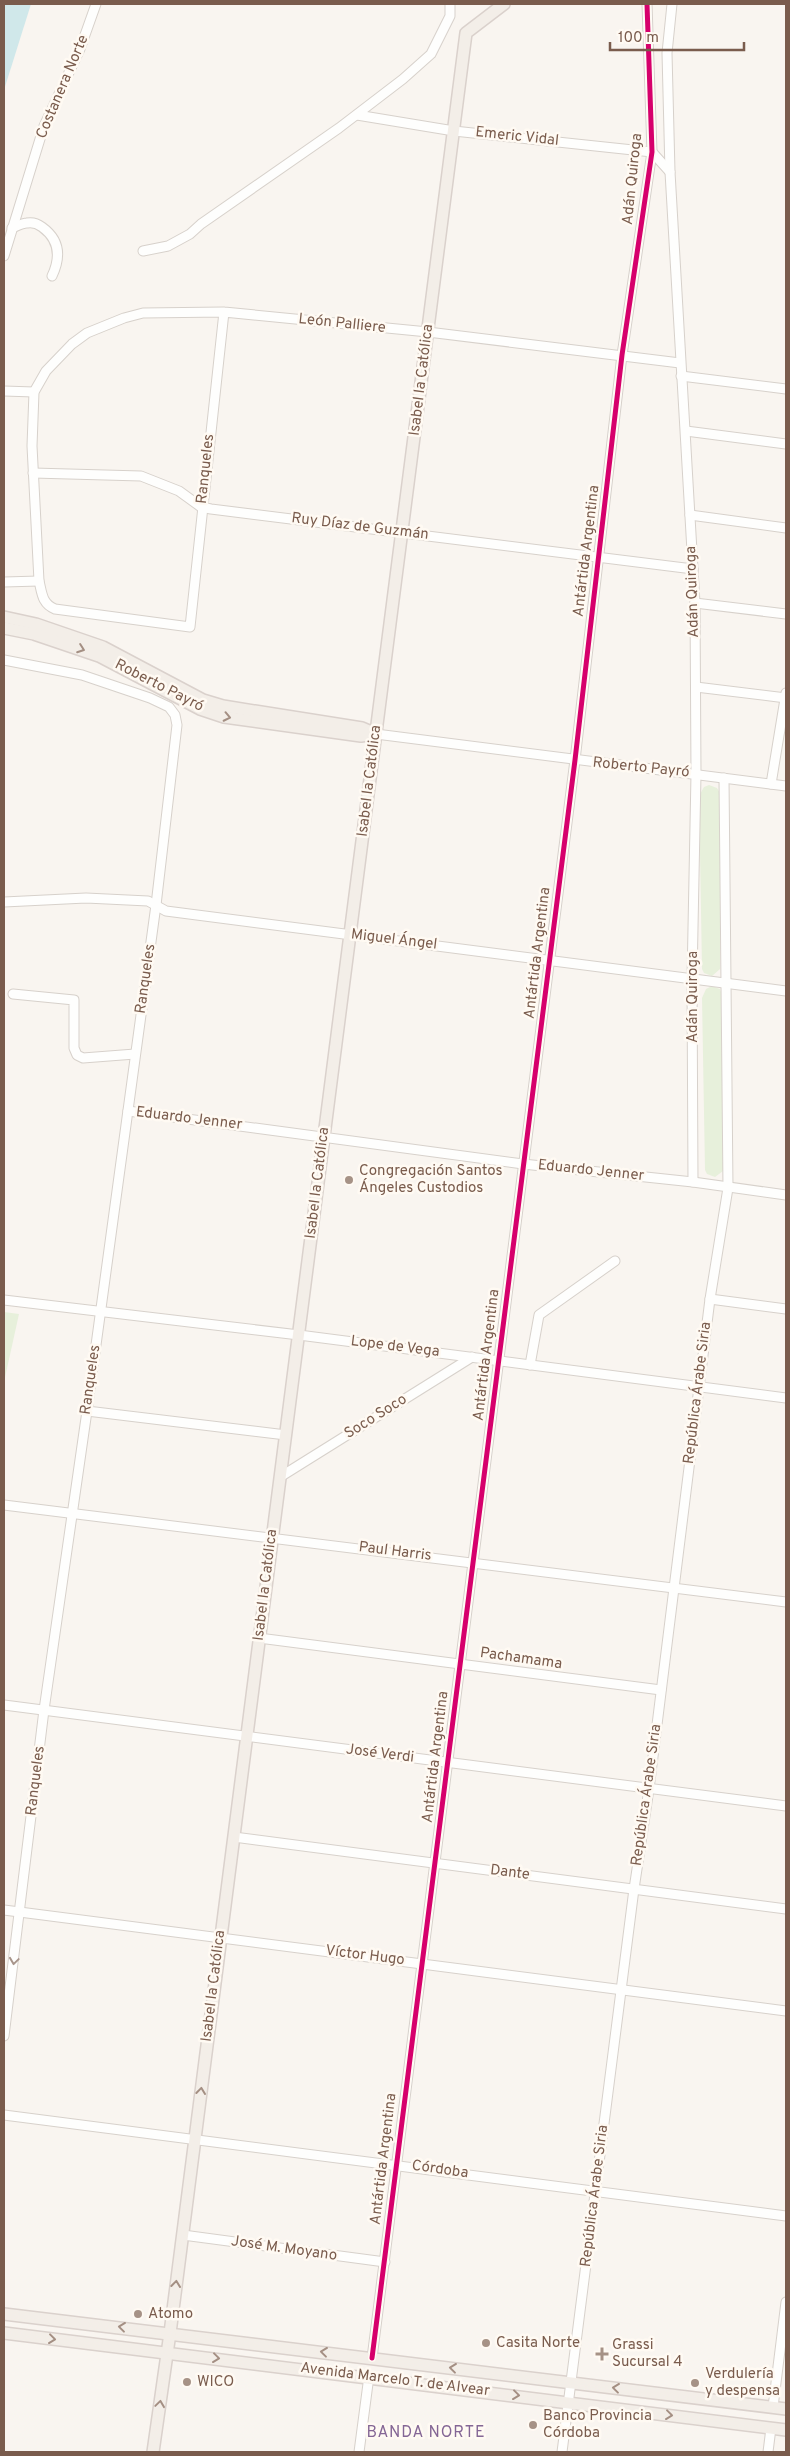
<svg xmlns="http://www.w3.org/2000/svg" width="790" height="2456" font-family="Overpass,sans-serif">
	<rect width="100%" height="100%" fill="#f9f5f0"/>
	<g fill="#e7f0db">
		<path d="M709 785 717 788 720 793V969L712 976 704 973 702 969 699 796 704 787Z"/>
		<path d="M712 986 720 989 723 998V1171L715 1177 707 1174 705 1170 702 998 706 989Z"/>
		<path d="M4 1312 19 1314 4 1382Z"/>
	</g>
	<path fill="#d0e8ea" d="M4 4H31L4 90Z"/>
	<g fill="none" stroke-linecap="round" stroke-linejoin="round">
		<defs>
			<g id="minor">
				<path d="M672 4 667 53 670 172 695 603 696 774 692 979 693 1182"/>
				<path d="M357 115 454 131 652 152 670 172"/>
				<path d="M12 228C17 226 23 223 27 223 32 222 38 224 42 227 60 240 61 257 52 276"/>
				<path d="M143 251 168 246 190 234 201 224 339 128 403 79 431 54 450 16V4"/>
				<path d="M4 256 44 126 80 49 96 4"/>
				<path d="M224 312 190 627 55 609C42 604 42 593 39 581L32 446 34 392 46 371 72 344 87 333 124 318 143 313 224 312 428 332 680 363"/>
				<path d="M681 376 786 389"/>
				<path d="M4 391 34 392"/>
				<path d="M686 431 786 444"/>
				<path d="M33 473 141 476 179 491 201 507 211 509 693 569"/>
				<path d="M690 515 786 528"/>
				<path d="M4 582 39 581"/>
				<path d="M695 603 786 614"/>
				<path d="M4 660 82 675 150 698 169 707 175 715 177 725 156 905 87 1411 44 1710 4 2036"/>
				<path d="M696 687 786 698"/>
				<path d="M376 734 786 786"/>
				<path d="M771 784 786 693"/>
				<path d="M4 902 86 898 148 901 166 911 786 991"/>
				<path d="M13 994 74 1000V1048L77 1055 83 1058 135 1054"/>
				<path d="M128 1111 523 1164 693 1182 786 1195"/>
				<path d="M710 1299 786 1309"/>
				<path d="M4 1300 299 1335 786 1398"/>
				<path d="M530 1365 539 1315 615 1261"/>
				<path d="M87 1411 286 1435"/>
				<path d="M280 1477 472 1357"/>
				<path d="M4 1505 786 1602"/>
				<path d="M259 1638 661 1690"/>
				<path d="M4 1705 786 1806"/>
				<path d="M234 1837 786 1909"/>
				<path d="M4 1910 786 2011"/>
				<path d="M4 2115 786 2216"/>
				<path d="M183 2235 385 2262"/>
				<path d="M372 2358 575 760 622 355 652 152 647 4"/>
				<path d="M773 2407 786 2302"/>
				<path d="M359 2452 369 2376"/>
				<path d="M562 2452 634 1889 649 1789 710 1299 728 1188 724 778"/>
				<path d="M768 2452 771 2428"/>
			</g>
			<g id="major">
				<path d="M4 617 36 624 103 647 203 700 223 706 362 728 376 734"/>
				<path d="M4 628 34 634 99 656 200 709 224 717 361 736 375 734"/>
				<path d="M4 2314 786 2409"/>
				<path d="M4 2333 786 2430"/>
				<path d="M153 2452 170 2333 466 33 504 4"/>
			</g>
		</defs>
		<use href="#minor" stroke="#d7d1cb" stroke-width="11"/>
		<use href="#major" stroke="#dad1cc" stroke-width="14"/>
		<use href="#minor" stroke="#fefefd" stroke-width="9"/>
		<use href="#major" stroke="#f3eee8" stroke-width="11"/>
		<defs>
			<path id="cycleway" d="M372 2358 575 760 622 355 652 152 647 4"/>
		</defs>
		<use href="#cycleway" stroke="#fffaf3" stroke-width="8"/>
		<use href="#cycleway" stroke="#d6006c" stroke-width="5"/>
	</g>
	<defs><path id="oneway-chevron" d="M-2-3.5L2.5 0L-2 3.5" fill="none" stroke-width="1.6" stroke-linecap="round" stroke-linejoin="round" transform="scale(1.25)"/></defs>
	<g stroke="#a48f83">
		<use href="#oneway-chevron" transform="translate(81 649) rotate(20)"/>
		<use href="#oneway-chevron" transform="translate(227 717) rotate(12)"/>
		<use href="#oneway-chevron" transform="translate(201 2091) rotate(-83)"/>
		<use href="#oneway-chevron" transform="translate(176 2284) rotate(-83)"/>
		<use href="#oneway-chevron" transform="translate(122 2327) rotate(-173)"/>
		<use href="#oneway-chevron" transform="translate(52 2339) rotate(7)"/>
		<use href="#oneway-chevron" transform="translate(324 2352) rotate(-173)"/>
		<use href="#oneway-chevron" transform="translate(216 2358) rotate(7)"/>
		<use href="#oneway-chevron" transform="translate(453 2368) rotate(-173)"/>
		<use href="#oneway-chevron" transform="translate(616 2388) rotate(-173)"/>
		<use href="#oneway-chevron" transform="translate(516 2395) rotate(7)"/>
		<use href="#oneway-chevron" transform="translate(160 2404) rotate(-82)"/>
		<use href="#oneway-chevron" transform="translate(669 2415) rotate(7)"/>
	</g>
	<use stroke="#a8958b" href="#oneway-chevron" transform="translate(14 1961) rotate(98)"/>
	<g fill="#a69286" stroke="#fffaf3" stroke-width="2">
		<circle cx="349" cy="1180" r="5"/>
		<circle cx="138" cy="2314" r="5"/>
		<circle cx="486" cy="2343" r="5"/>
		<path d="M599.5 2346.5h5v5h5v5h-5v5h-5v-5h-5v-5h5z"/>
		<circle cx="187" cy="2382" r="5"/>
		<circle cx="695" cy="2383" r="5"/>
		<circle cx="533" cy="2425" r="5"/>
	</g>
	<g text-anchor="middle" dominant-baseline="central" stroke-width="5" stroke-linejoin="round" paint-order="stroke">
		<g font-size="15" fill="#7a5c4d" stroke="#fffaf3">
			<text transform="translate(63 87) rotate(-67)">Costanera Norte</text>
			<text transform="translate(517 137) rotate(6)">Emeric Vidal</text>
			<text transform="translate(633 179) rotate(-84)">Adán Quiroga</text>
			<text transform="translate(342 324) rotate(6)">León Palliere</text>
			<text transform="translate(422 380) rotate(-83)">Isabel la Católica</text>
			<text transform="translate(206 469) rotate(-84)">Ranqueles</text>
			<text transform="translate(360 527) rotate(7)">Ruy Díaz de Guzmán</text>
			<text transform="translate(587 551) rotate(-83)">Antártida Argentina</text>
			<text transform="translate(693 592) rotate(-92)">Adán Quiroga</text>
			<text transform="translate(159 686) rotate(27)">Roberto Payró</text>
			<text transform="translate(641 768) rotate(6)">Roberto Payró</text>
			<text transform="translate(370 781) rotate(-83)">Isabel la Católica</text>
			<text transform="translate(394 940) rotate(7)">Miguel Ángel</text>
			<text transform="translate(538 953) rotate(-83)">Antártida Argentina</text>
			<text transform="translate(146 979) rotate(-82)">Ranqueles</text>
			<text transform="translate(693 997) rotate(-90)">Adán Quiroga</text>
			<text transform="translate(189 1119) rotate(7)">Eduardo Jenner</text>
			<text transform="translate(591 1171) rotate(6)">Eduardo Jenner</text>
			<text transform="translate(318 1183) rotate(-83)">Isabel la Católica</text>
			<text transform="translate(395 1347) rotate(7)">Lope de Vega</text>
			<text transform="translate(487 1355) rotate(-83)">Antártida Argentina</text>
			<text transform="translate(91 1380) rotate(-82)">Ranqueles</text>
			<text transform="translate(698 1393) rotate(-83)">República Árabe Siria</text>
			<text transform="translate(376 1417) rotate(-32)">Soco Soco</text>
			<text transform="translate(395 1552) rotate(7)">Paul Harris</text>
			<text transform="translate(266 1585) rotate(-83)">Isabel la Católica</text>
			<text transform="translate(521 1659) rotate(8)">Pachamama</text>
			<text transform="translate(380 1754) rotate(7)">José Verdi</text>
			<text transform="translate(436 1757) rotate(-83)">Antártida Argentina</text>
			<text transform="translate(36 1781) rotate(-83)">Ranqueles</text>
			<text transform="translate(647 1795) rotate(-82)">República Árabe Siria</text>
			<text transform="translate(510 1873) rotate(7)">Dante</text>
			<text transform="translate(365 1956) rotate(7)">Víctor Hugo</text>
			<text transform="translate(214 1986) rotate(-83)">Isabel la Católica</text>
			<text transform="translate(384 2159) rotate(-83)">Antártida Argentina</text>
			<text transform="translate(440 2170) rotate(8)">Córdoba</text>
			<text transform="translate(595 2196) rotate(-83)">República Árabe Siria</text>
			<text transform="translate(284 2249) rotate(8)">José M. Moyano</text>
			<text transform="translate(395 2380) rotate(7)">Avenida Marcelo T. de Alvear</text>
		</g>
		<g font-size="15" fill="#7a5c4d" stroke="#fffaf3" text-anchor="start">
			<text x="359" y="1171">Congregación Santos<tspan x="359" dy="17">Ángeles Custodios</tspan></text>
			<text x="148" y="2314">Atomo</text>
			<text x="496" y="2343">Casita Norte</text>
			<text x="612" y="2345">Grassi<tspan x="612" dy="17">Sucursal 4</tspan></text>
			<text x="705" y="2374">Verdulería<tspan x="705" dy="17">y despensa</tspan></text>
			<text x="197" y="2382">WICO</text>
			<text x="543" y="2416">Banco Provincia<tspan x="543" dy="17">Córdoba</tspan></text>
		</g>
		<g font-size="16" letter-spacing="1" fill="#846695" stroke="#fffaf3">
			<text x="426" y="2433">BANDA NORTE</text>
		</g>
	</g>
	<rect width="790" height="2456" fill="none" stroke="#7a5c4d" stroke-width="10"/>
	<path d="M610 42v8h134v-8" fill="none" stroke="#7a5c4d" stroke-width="2.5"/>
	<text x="618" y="42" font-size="15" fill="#7a5c4d" stroke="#fffaf3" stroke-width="4" paint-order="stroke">100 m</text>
</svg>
